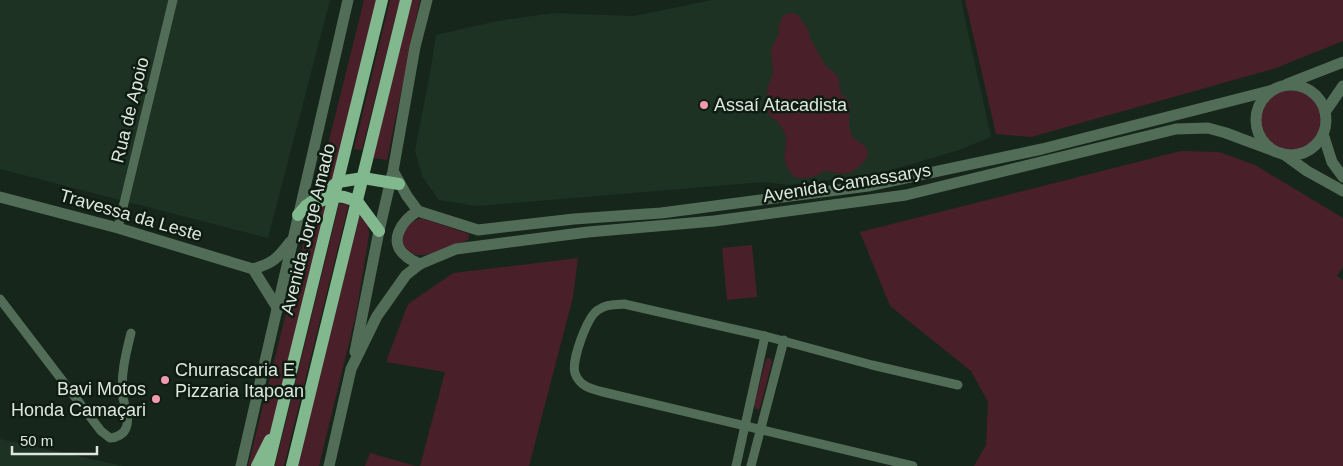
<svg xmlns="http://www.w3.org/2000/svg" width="1343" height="466" font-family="Arial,sans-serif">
	<rect width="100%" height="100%" fill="#17261a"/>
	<g fill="#1d3222">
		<path d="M0 0H330L268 238 0 169Z"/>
		<path d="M712 0H961L991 137 959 150 877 174 789 185 764 182 477 206 439 200 422 176 415 150 430 73 436 35 497 21 553 13 633 16Z"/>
		<path d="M0 439 123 466H0Z"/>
	</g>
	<g fill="#491f2a">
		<path d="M364 0H377L263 466H248Z"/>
		<path d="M390 0H400L362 150 354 149Z"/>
		<path d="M412 0H420L387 160 373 158Z"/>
		<path d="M965 0H1343V41L1276 68 1031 137 996 134Z"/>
		<path d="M789 13 797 14 809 31 810 38 825 65 838 76 841 94 849 101V125L852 137 867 148 868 155C861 167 851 176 836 173 831 172 828 171 824 171 816 178 804 179 795 177 790 172 786 167 785 160 783 154 786 150 786 144 788 132 778 121 769 115L766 104 767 90 773 73 771 49 779 33 778 27 783 16Z"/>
		<circle cx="1290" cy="121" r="31"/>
		<path d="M1181 151 1219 152 1255 165 1343 218V267L1337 276 1343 280V466H974L986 445 988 402 971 371 890 306 860 232Z"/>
		<path d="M349 203 284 466H275L339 204Z"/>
		<path d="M360 214 368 224 369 235 356 314 319 466H297Z"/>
		<path d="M421 218 469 234 468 240C455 245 429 257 416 255 405 253 397 237 404 228 409 223 415 221 421 218Z"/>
		<path d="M752 245 757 297 727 300 722 248Z"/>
		<path d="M578 258 573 297 529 466H420L445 372 386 362 408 304 453 273Z"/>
		<path d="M768 358 771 359 772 362 760 408 757 410 754 405 766 359Z"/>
		<path d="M370 453 416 466H365Z"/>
	</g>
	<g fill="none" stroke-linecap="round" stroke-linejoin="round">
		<g stroke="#526d57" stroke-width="9">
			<path d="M118 228 173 0"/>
			<path d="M0 299 101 431 110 438C116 438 124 434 126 428 130 420 125 406 123 398 120 376 126 353 131 333"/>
			<path d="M736 466 765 336"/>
			<path d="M751 466 784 340"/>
			<path d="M913 466 603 392C591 389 579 386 575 373 571 361 587 317 598 310 606 304 614 305 624 304L765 336 872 365 958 385"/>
		</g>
		<g stroke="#526d57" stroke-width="11">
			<path d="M1287 84 1343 62"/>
			<circle cx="1291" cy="120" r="35"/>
			<path d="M1325 112 1343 86"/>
			<path d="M1323 134 1332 162 1343 177"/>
			<path d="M1285 155 1307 171 1343 191"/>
			<path d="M0 197 118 228 253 269C273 263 277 259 290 242"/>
			<path d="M418 211 478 230 574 219 661 213 868 186 1042 149 1273 90"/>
			<path d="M418 211 407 196 393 171 415 47 427 0"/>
			<path d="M418 211C402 220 387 242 406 256 410 260 416 262 420 264"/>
			<path d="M253 269 278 309"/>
			<path d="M355 352 379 231 392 175"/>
			<path d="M241 466 348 0"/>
			<path d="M329 466 351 369 377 316 406 275 420 264 456 249 588 232 714 221 906 195 1176 129 1208 128 1226 133 1274 151"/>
		</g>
		<g stroke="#81b88d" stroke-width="12">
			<path d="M306 206 338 182 363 178 399 184"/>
			<path d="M298 215 306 206 334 196 344 197 357 201 379 231"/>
			<path d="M257 466 270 440"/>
			<path d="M268 466 382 0"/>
			<path d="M292 466 406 0"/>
		</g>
	</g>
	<g fill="#f29aad" stroke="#0e1c11" stroke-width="2">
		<circle cx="704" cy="105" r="5"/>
		<circle cx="165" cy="380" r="5"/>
		<circle cx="156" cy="399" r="5"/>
	</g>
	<g text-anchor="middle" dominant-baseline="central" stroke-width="5" stroke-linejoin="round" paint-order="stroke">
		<g font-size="18" fill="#dde7df" stroke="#0e1c11" text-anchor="start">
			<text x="714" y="105">Assaí Atacadista</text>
			<text x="175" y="370">Churrascaria E<tspan x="175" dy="21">Pizzaria Itapoan</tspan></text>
			<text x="146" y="389" text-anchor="end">Bavi Motos<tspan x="146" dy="21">Honda Camaçari</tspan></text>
		</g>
		<g font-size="18" fill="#dde7df" stroke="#0e1c11">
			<text transform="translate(130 110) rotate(-76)">Rua de Apoio</text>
			<text transform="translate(847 183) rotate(-9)">Avenida Camassarys</text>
			<text transform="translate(131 215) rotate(16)">Travessa da Leste</text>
			<text transform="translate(308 229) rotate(-76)">Avenida Jorge Amado</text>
		</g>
	</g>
	<path d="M12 446v8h85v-8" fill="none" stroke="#dde7df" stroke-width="2.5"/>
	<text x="20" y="446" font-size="15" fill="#dde7df" stroke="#0e1c11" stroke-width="4" paint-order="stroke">50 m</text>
</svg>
